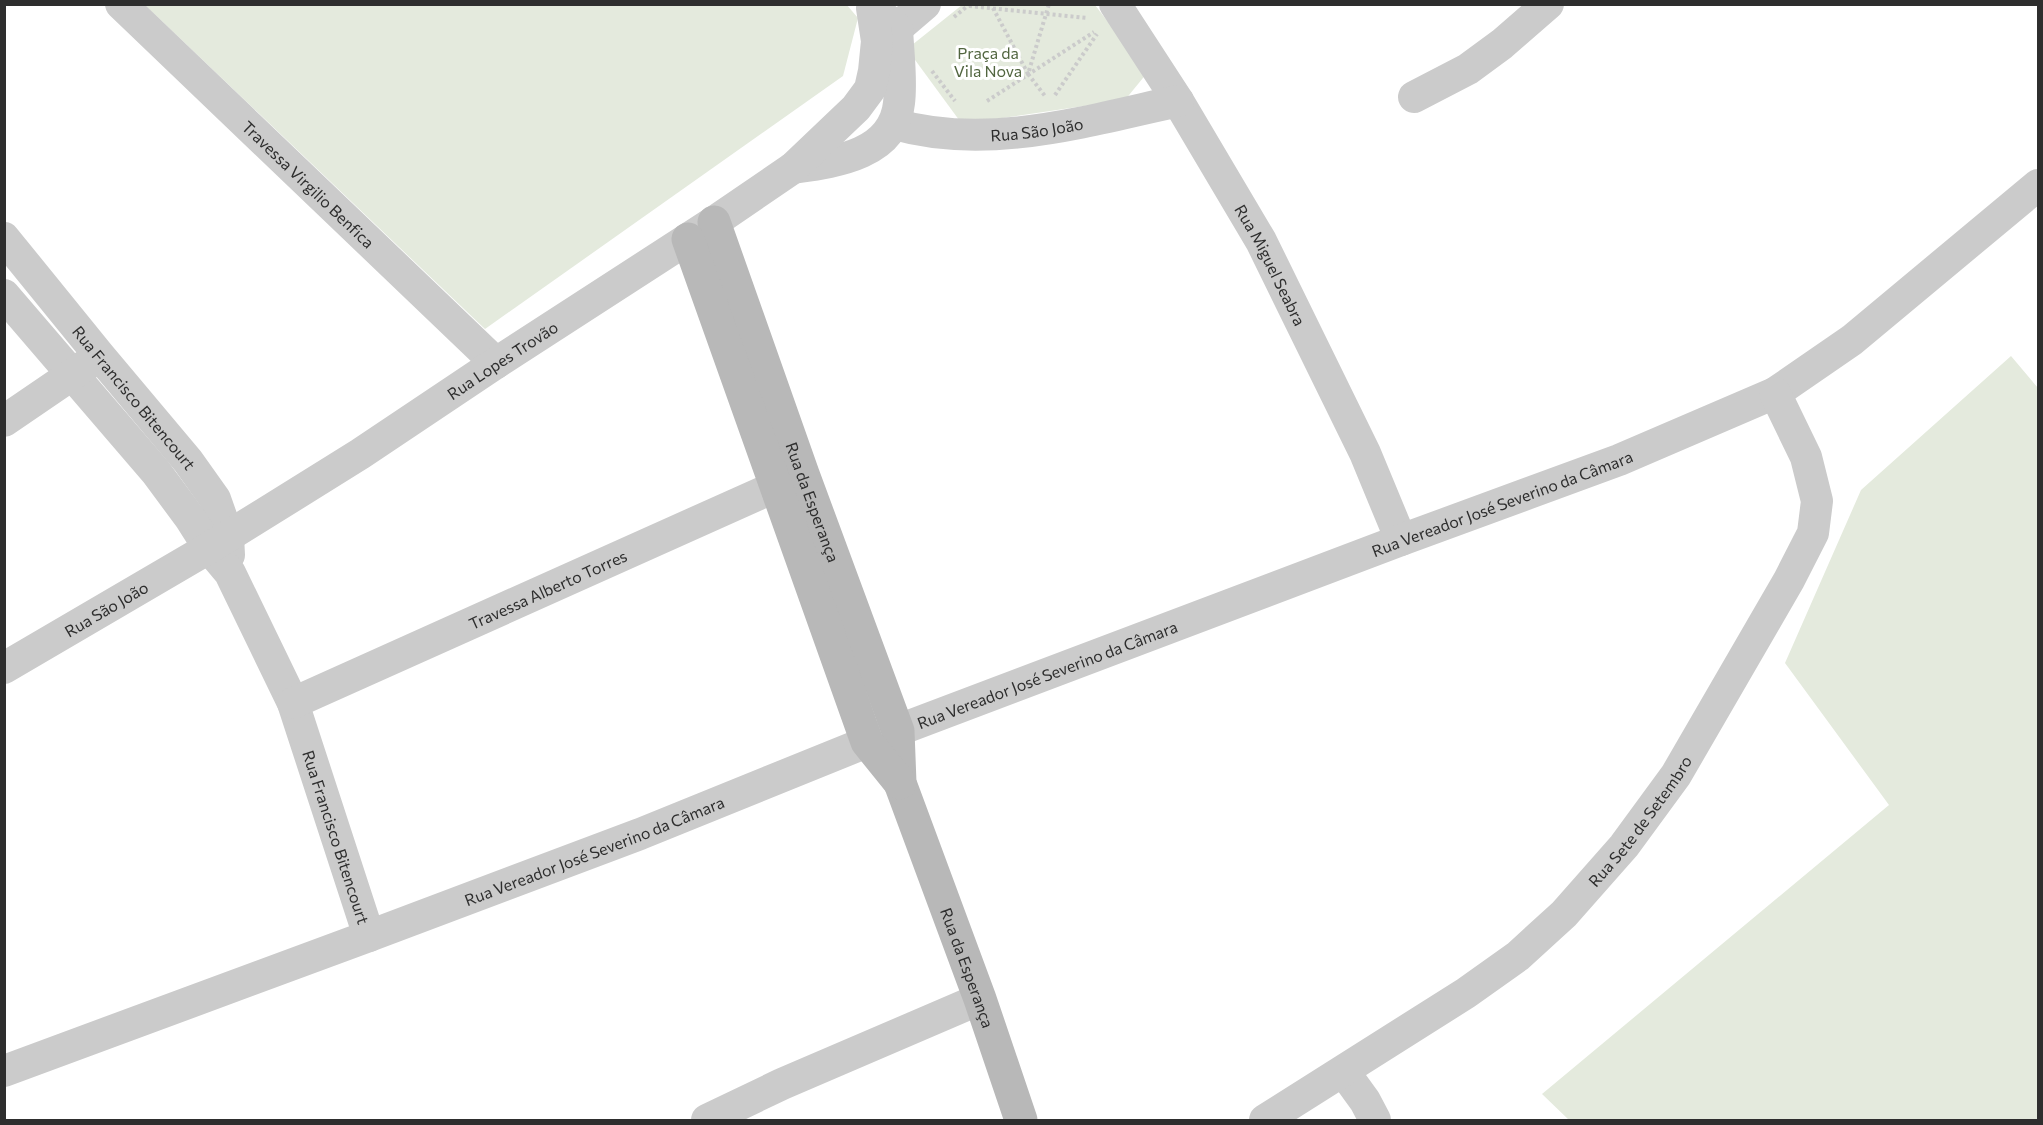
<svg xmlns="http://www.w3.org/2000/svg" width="2043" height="1125" font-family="Commissioner,sans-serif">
	<rect width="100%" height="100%" fill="#fff"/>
	<g fill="#e4eadd">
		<path d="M846 4 858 18 843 76 485 329 145 5Z"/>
		<path d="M962 5H1095L1147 73 1125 100 962 124 907 49Z"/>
		<path d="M2011 356 2038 388V1120H1569L1542 1094 1889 805 1785 663 1861 490Z"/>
	</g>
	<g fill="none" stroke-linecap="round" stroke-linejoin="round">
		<g stroke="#cbcbcb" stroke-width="4" stroke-dasharray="3 3" stroke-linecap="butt">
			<path d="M969 6 1087 18"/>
			<path d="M993 8 1028 74 1049 4"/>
			<path d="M954 17 970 4"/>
			<path d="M932 71 955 101"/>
			<path d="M1028 74 1045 96"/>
			<path d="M1055 95 1097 34"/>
			<path d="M987 101 1094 32"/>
		</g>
		<g stroke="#cbcbcb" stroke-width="32">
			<path id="s1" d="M121 4 496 363"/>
			<path id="s2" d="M1115 4 1178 101 1261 241 1365 453 1401 540"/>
			<path d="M880 38 897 28 925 4"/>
			<path d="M1414 97 1468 69 1502 44 1548 4"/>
			<path id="s3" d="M894 124C987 151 1087 121 1178 101"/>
			<path d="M793 168C835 162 894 155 899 103 902 79 898 53 897 28L881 15"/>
			<path id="s4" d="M4 238 99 355 188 461 215 499 228 536 229 555"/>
			<path id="s5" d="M4 295 156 472 190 518 209 548 230 573 293 703 369 936"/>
			<path d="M4 421 89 363"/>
			<path id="s6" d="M4 668 209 548 360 454 496 363 714 222 793 168 856 108 870 89 874 71 877 41 872 8"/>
			<path id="s7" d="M293 703 799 476"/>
			<path id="s8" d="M4 1071 369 936 640 834 867 742 1401 540 1619 460 1775 393 1852 340 2038 185"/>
			<path d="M1344 1072 1365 1101 1375 1120"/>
			<path d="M707 1120 782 1084 980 999"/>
			<path id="s9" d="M1265 1120 1466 993 1518 956 1564 914 1624 846 1676 775 1789 580 1813 533 1817 501 1806 457 1775 393"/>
		</g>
		<g stroke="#b8b8b8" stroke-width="33">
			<path id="s10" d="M714 222 803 474 898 731 900 783 980 999 1021 1120"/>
			<path d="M688 239 867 742 900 783"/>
		</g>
	</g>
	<g text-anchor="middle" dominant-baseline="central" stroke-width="6" stroke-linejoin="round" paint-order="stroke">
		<g font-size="16" fill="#51653f" stroke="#fff">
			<text x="988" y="52">Praça da<tspan x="988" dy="18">Vila Nova</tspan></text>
		</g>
		<g font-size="16" fill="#2e2e2e" stroke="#fff">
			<text stroke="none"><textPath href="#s3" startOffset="144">Rua São João</textPath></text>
			<text stroke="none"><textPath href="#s1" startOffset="260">Travessa Virgilio Benfica</textPath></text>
			<text stroke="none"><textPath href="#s2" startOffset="304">Rua Miguel Seabra</textPath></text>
			<text stroke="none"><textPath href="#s6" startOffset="586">Rua Lopes Trovão</textPath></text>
			<text stroke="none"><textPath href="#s4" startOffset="206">Rua Francisco Bitencourt</textPath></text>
			<text stroke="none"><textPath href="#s10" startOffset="297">Rua da Esperança</textPath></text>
			<text stroke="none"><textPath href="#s8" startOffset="1602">Rua Vereador José Severino da Câmara</textPath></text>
			<text stroke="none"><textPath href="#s7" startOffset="279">Travessa Alberto Torres</textPath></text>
			<text stroke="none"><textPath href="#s6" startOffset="118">Rua São João</textPath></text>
			<text stroke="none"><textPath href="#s8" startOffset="1116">Rua Vereador José Severino da Câmara</textPath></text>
			<text stroke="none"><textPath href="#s9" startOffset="484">Rua Sete de Setembro</textPath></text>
			<text stroke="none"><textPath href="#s5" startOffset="644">Rua Francisco Bitencourt</textPath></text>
			<text stroke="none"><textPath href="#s8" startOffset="630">Rua Vereador José Severino da Câmara</textPath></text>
			<text stroke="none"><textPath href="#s10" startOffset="790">Rua da Esperança</textPath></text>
		</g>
	</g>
	<rect width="2043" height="1125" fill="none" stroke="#2e2e2e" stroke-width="12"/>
</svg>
